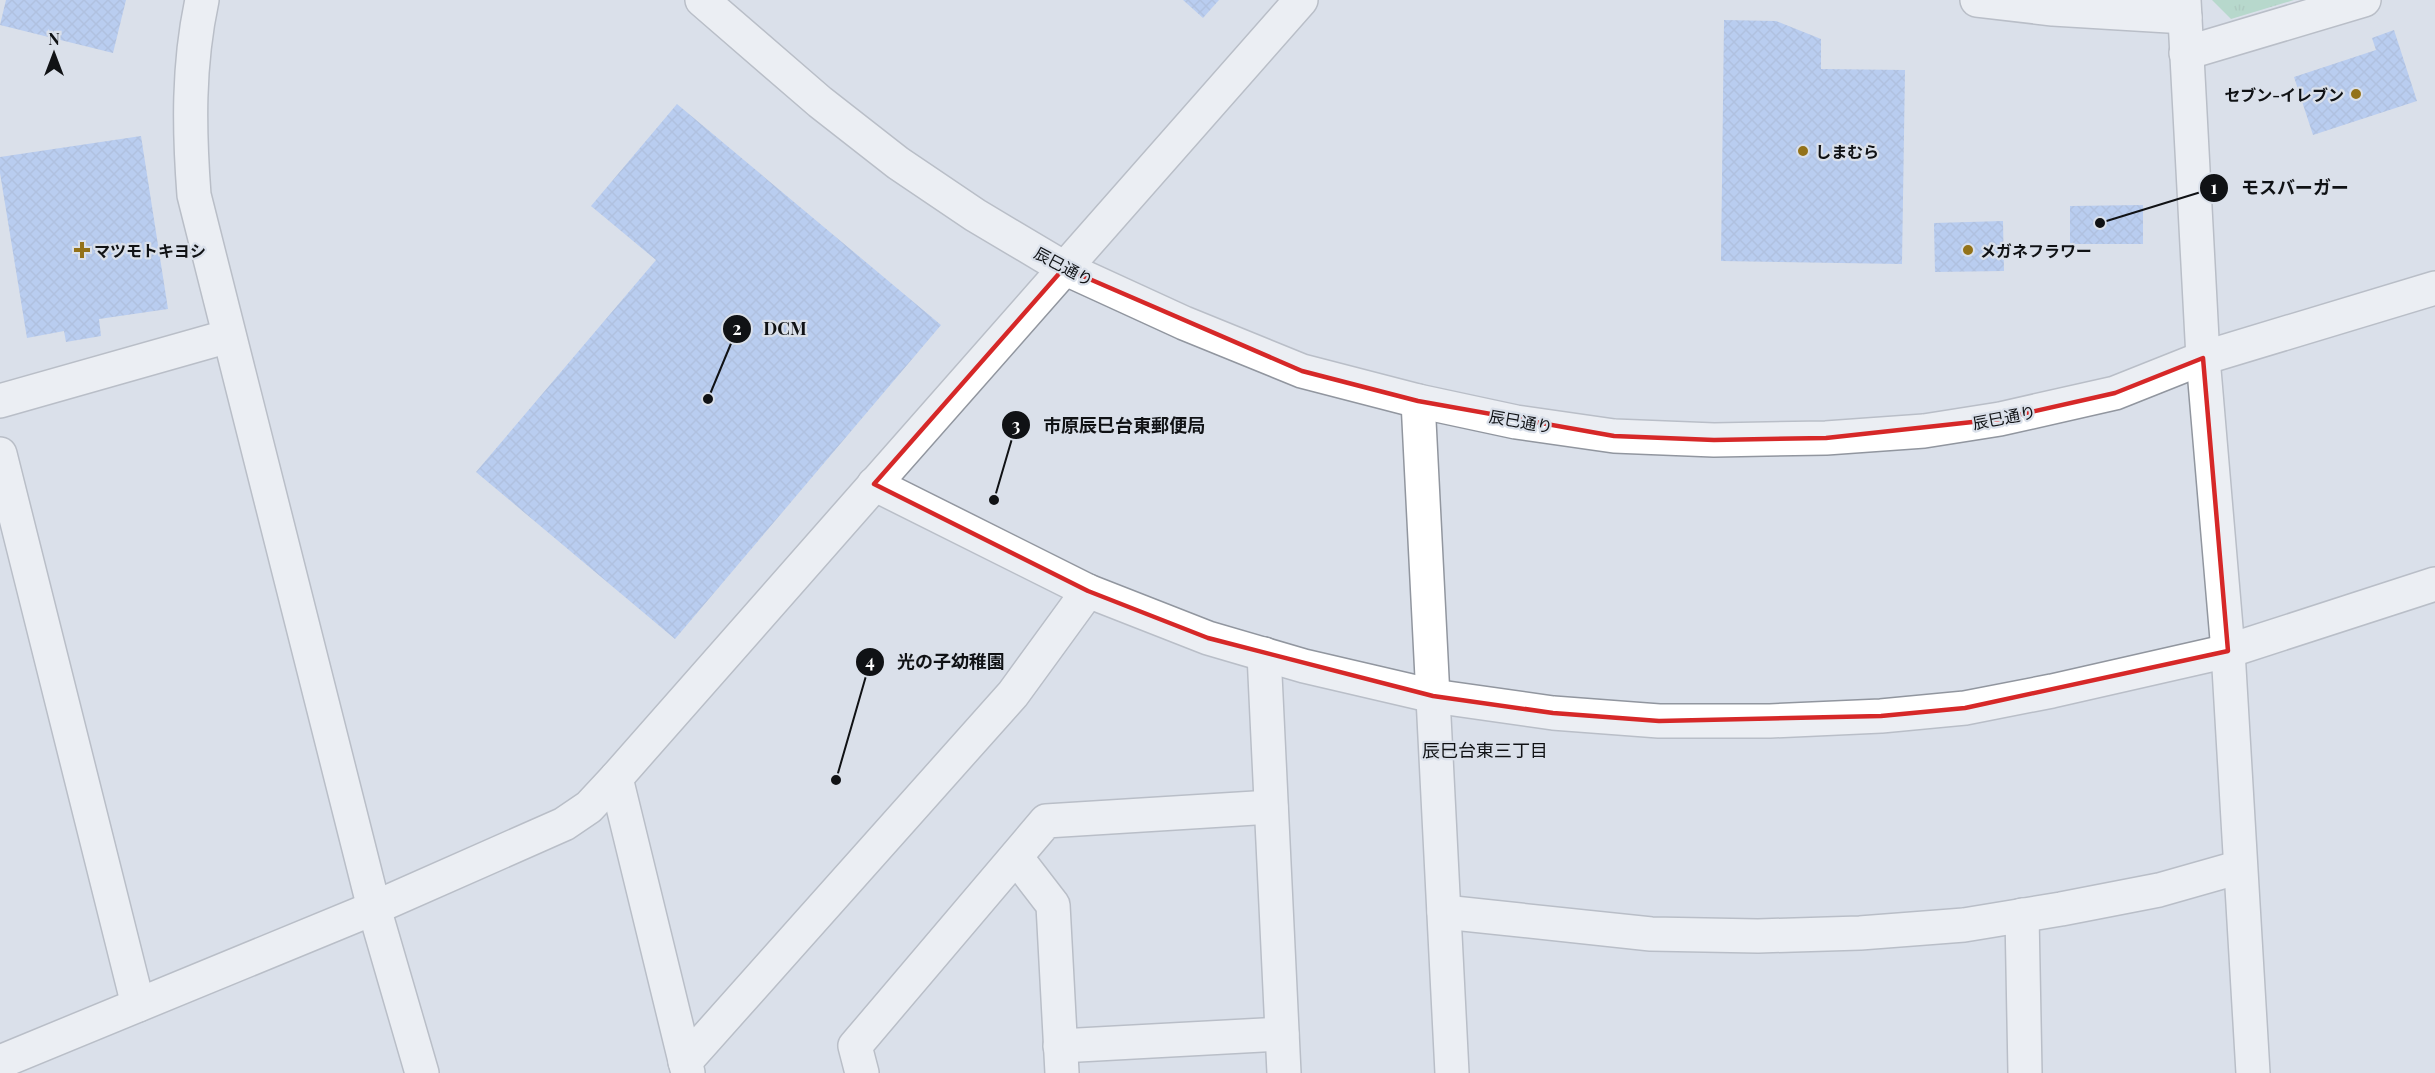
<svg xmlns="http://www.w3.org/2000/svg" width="2435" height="1073" font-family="'Playfair Display','Noto Sans JP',serif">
	<defs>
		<pattern id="grass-tufts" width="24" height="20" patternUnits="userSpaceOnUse" patternTransform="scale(1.5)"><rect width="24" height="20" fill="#8ccea8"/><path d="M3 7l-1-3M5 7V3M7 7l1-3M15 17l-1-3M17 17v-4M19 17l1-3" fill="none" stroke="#78b090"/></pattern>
		<pattern id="building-cross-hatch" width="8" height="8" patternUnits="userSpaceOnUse" patternTransform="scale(1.5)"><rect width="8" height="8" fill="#91b6f8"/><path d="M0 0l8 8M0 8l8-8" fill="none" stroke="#7c9bd4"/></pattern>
	</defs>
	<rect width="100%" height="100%" fill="#dae0ea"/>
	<path fill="url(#grass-tufts)" d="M2212 0H2294L2231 19Z"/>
	<g fill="url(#building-cross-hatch)">
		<path d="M6 0H126L113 53 0 25Z"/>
		<path d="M1183 0H1219L1203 18Z"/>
		<path d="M1724 20 1776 21 1821 39V69L1905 70 1902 264 1721 261Z"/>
		<path d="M2394 30 2417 101 2313 135 2294 77 2376 50 2372 38Z"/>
		<path d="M677 104 941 325 675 639 476 472 656 260 591 206Z"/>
		<path d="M141 136 168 309 99 319 101 336 66 342 64 331 27 338 0 173V157Z"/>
		<path d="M2143 205V244H2070V206Z"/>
		<path d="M2003 221 2004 271 1935 272 1934 223Z"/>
	</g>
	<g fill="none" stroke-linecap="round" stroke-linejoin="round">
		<defs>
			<g id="street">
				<path d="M1977 0 2053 9 2185 17"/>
				<path d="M2186 53 2364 0"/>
				<path d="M2203 358 2228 651 2253 1073"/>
				<path d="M0 401 229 336"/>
				<path d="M1418 401 1452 1073"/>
				<path d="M0 454 138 1005"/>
				<path d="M874 484 1088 591 1208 638 1304 666 1433 696 1553 713 1659 721H1770L1881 716 1965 708 2052 691 2228 651 2435 584"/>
				<path d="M1264 654 1284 1073"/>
				<path d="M616 778 688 1073"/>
				<path d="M1016 857 1053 905 1062 1073"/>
				<path d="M1444 912 1651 934 1758 936 1860 933 1964 925 2061 909 2159 890 2240 867"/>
				<path d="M2022 915 2025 1073"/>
				<path d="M1060 1046 1282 1034"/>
				<path d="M0 1062 374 908"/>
				<path d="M685 1062 1013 694 1088 591"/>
				<path d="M862 1073 855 1046 1046 821 1271 807"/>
			</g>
			<g id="secondary">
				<path d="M202 0C188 65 189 129 194 195L374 908 422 1073"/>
				<path d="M702 0 820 102 898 163 975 215 1064 268 1184 323 1302 371 1418 401 1516 422 1614 436 1714 440 1826 438 1924 431 2000 419 2115 393 2203 358 2435 288"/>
				<path d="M2184 0 2203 358"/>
				<path d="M374 908 564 824 589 807 616 778 1301 0"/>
			</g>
		</defs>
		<use href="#street" stroke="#91969f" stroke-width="36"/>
		<use href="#secondary" stroke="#91969f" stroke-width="36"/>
		<use href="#street" stroke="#fff" stroke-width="33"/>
		<use href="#secondary" stroke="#fff" stroke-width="33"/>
	</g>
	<path d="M0 0H2435V1073H0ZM1064 268 1302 371 1418 401 1614 436 1714 440 1826 438 2000 419 2115 393 2203 358 2228 651 1965 708 1881 716 1659 721 1553 713 1433 696 1208 638 1088 591 874 484Z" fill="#dae0ea" fill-opacity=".55" fill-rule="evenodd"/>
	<path fill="none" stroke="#d62828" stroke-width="4.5" stroke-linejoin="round" d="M1064 268 1302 371 1418 401 1614 436 1714 440 1826 438 2000 419 2115 393 2203 358 2228 651 1965 708 1881 716 1659 721 1553 713 1433 696 1208 638 1088 591 874 484Z"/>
	<g fill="#937219" stroke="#dae0ea" stroke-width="2">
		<circle cx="2356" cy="94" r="6"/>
		<circle cx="1803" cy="151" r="6"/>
		<path d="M79 241h6v6h6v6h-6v6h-6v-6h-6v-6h6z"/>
		<circle cx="1968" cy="250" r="6"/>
	</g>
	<g text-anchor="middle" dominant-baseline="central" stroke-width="4.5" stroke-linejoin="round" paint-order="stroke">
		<g font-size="16" font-weight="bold" fill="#101215" stroke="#dae0ea" text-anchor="start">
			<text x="2344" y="94" text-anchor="end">セブン-イレブン</text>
			<text x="1815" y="151">しまむら</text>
			<text x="94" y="250">マツモトキヨシ</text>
			<text x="1980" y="250">メガネフラワー</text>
		</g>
		<g font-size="16" fill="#101215" stroke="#dae0ea">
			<text transform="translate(1064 266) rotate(28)">辰巳通り</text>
			<text transform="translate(2004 417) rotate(-11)">辰巳通り</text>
			<text transform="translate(1521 421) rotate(10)">辰巳通り</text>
		</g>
		<g font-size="18" fill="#101215" stroke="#dae0ea">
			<text x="1485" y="750">辰巳台東三丁目</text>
		</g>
	</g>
	<path fill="none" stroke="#101215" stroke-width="2" d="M2100 223L2214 188M708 399L737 329M994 500L1016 425M836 780L870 662"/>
	<g fill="#101215" stroke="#dae0ea" stroke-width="2">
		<circle cx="2100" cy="223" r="6"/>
		<circle cx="708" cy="399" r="6"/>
		<circle cx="994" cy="500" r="6"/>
		<circle cx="836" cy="780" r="6"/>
		<circle cx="2214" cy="188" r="15"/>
		<circle cx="737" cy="329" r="15"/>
		<circle cx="1016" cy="425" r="15"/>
		<circle cx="870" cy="662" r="15"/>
	</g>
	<g font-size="18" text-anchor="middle" font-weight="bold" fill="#fff">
		<text x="2214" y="194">1</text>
		<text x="737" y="335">2</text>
		<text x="1016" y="432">3</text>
		<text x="870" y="668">4</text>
	</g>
	<g font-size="18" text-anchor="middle" font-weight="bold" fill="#101215" stroke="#dae0ea" stroke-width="4.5" stroke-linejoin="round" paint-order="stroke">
		<text x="2295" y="194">モスバーガー</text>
		<text x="785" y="335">DCM</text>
		<text x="1124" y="432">市原辰巳台東郵便局</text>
		<text x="951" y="668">光の子幼稚園</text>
	</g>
	<g transform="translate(54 54)" stroke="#dae0ea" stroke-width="4.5" paint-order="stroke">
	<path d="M0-4.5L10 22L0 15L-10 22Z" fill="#101215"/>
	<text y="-9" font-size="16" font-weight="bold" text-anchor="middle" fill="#101215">N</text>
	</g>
</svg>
